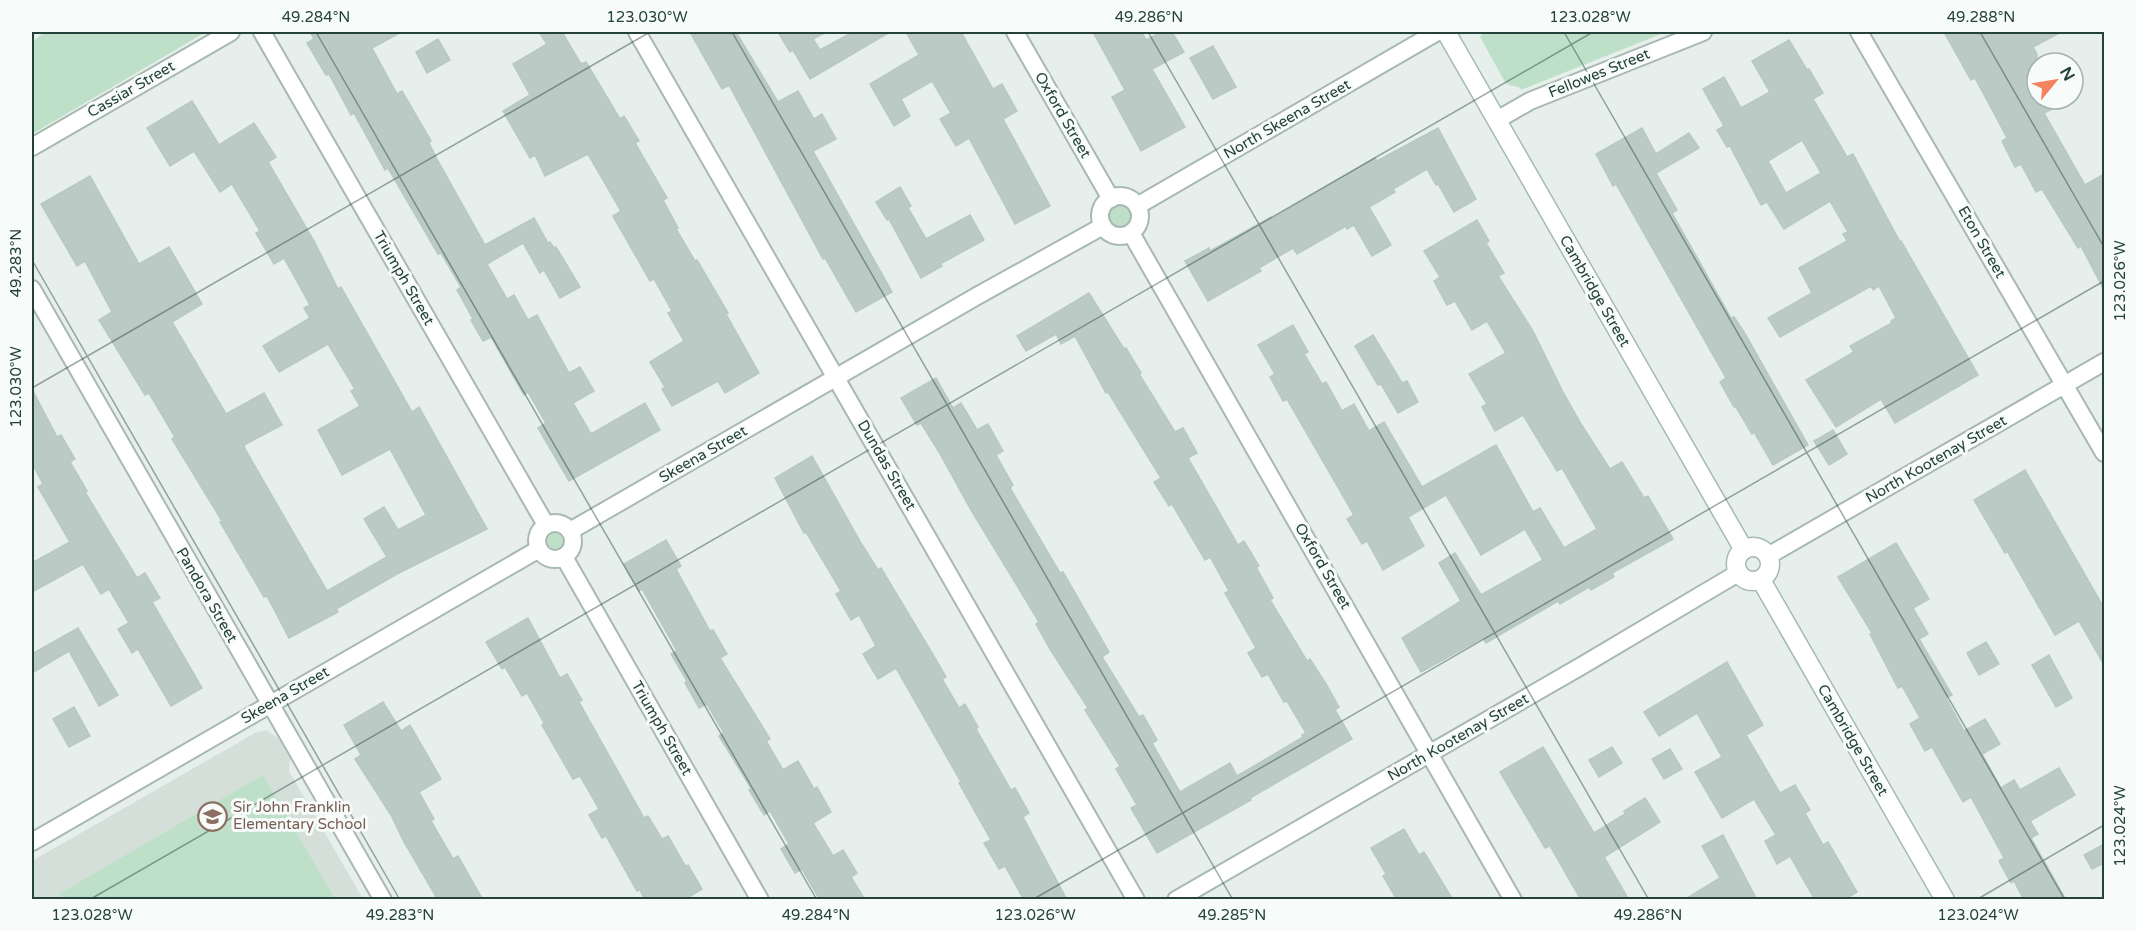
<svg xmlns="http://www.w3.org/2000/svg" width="2136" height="931" font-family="'Varela Round',sans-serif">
	<rect width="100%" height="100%" fill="#e6efeb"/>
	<path fill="#d4dfda" d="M266 730 278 738 290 758 289 771 363 899H32V861L255 733Z"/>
	<g fill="#bfe0c8">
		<path d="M45 32H206L32 134V42Z"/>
		<path d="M1484 32H1666L1521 90 1519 87 1509 85 1505 82 1480 37Z"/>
		<circle cx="1120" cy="216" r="14"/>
		<circle cx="556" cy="540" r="12"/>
		<path d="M263 775 335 899H63L59 894Z"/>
	</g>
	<g fill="#bbcac4" stroke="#b8c9c2" stroke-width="1.5" fill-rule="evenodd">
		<path d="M310 32H401L372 48 397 94 402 91 431 141 429 143 437 159 485 245 534 218 548 243 550 242 554 248 556 247 580 287 560 298 544 270 540 273 523 243 487 264 507 299 514 295 528 320 537 315 569 373 580 367 594 391 573 403 591 434 645 403 660 430 569 481 538 428 546 423 528 392 524 395 491 337 483 341 471 320 473 319 457 290 461 287 441 253 438 254 388 168 385 170 354 113 351 115 329 74 326 75 307 43 314 39Z"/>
		<path d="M539 32H562L581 64 586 62 620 119 624 116 639 141 635 143 667 198 663 200 678 228 676 229 695 261 697 260 728 313 726 314 759 373 725 393 718 381 672 406 662 389 665 387 650 362 684 341 668 313 672 311 654 279 650 281 613 216 621 211 588 154 545 176 535 155 530 158 503 111 530 95 513 64 547 44Z"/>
		<path d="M690 32H736L778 102 798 91 814 119 822 114 836 139 813 151 892 292 856 312 825 258 823 259 729 85 722 89Z"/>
		<path d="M778 32H826L813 39 820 50 853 32H890L810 79 793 50 790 52Z"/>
		<path d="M906 32H961L993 89 1002 84 1017 111 1003 119 1050 206 1015 224 969 138 956 146 940 119 951 113 932 81 901 99 910 116 894 126 870 84 919 55Z"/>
		<path d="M1093 32H1142L1146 40 1162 32H1172L1184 52 1152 69 1185 127 1141 151 1112 97 1125 90Z"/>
		<path d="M1944 32H2061L2033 47 2037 54V99H2072L2044 113 2085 185 2104 174V290L2081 246 2078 248 2042 189 2036 192 2021 164 2015 167 2002 141 2007 138 1996 117 1975 78 1971 80Z"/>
		<path d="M438 39 450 60 427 73 416 52Z"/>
		<path d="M1789 40 1807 70 1809 69 1823 93 1813 99 1847 157 1853 154 1900 242 1901 241 1978 375 1895 423 1881 399 1836 427 1806 380 1854 352 1850 346 1892 323 1891 321 1896 318 1879 286 1873 290 1871 286 1780 337 1768 318 1812 293 1799 268 1847 241 1843 234 1848 232 1830 201 1784 229 1767 202 1761 205 1730 146 1727 147 1717 130 1724 126 1703 89 1724 77 1741 108 1770 92 1752 61ZM1802 140 1821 173 1786 193 1768 161Z"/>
		<path d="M1213 46 1236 87 1213 99 1190 58Z"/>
		<path d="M192 101 219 145 254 123 276 157 268 162 314 241 338 289 341 287 412 412 419 407 487 529 397 574 336 609 338 612 289 638 267 596 264 597 220 522 222 521 172 439 175 437 149 393 145 395 99 320 112 312 85 261 77 266 41 204 90 176 139 264 169 247 202 304 172 322 226 414 264 393 282 425 244 445 245 449 327 591 387 557 364 519 384 507 398 530 426 515 390 449 342 475 318 430 360 406 351 391 355 389 328 344 279 372 263 346 310 318 304 308 310 305 284 258 274 264 256 233 260 231 232 184 220 192 194 151 170 166 147 128Z"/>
		<path d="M1438 128 1476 199 1454 212 1438 184 1436 185 1427 169 1393 189 1395 192 1369 207 1391 245 1372 256 1354 225 1347 229 1346 226 1297 254 1293 248 1259 268 1261 271 1208 301 1185 261 1209 248 1210 251 1271 217 1272 219 1375 158 1377 161Z"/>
		<path d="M1642 128 1656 154 1689 133 1699 148 1656 173 1677 210 1672 213 1731 318 1734 317 1744 332 1808 445 1773 465 1754 432 1752 434 1736 407H1734L1720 382 1726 378 1616 184 1613 186 1596 154Z"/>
		<path d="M900 187 911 206 908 208 926 239 970 215 984 240 940 264 942 266 921 278 889 219 887 220 876 202Z"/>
		<path d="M1477 220 1489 241 1486 243 1504 273 1498 276 1533 331 1563 392 1581 424 1610 469 1622 462 1644 498 1648 496 1673 539 1612 573 1614 577 1591 590 1589 587 1560 604 1558 601 1486 643 1483 638 1421 672 1402 638 1461 601 1439 563 1455 553 1481 595 1543 560 1525 529 1481 555 1446 495 1408 517 1424 546 1383 570 1367 541 1362 544 1347 519 1354 515 1287 399 1283 401 1270 377 1275 374 1258 345 1293 325 1308 352 1304 354 1322 384 1326 382 1342 411 1354 404 1369 431 1384 422 1422 487 1496 445 1533 512 1540 508 1564 548 1597 529 1562 468 1557 471 1523 415 1495 431 1482 407 1487 404 1469 374 1506 353 1487 321 1472 330 1455 301 1447 305 1434 281 1440 277 1424 251Z"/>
		<path d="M1089 293 1124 349 1126 348 1141 373 1139 374 1175 432 1183 428 1197 453 1188 458 1238 545 1244 541 1259 566 1256 567 1273 598 1270 600 1307 661 1310 659 1326 684 1339 707 1335 710 1352 739 1250 798 1251 800 1157 853 1131 808 1137 805 1116 769 1120 766 1085 710 1088 708 1050 649 1036 624 1039 622 971 510 939 452 921 423 917 425 901 398 936 378 953 408 961 403 977 430 988 424 1003 451 996 455 1013 485 1010 488 1060 573 1063 572 1109 652 1102 657 1139 717 1143 715 1157 740 1152 743 1180 792 1230 763 1237 776 1303 737 1302 735 1306 733 1287 701 1284 702 1268 674 1262 677 1248 653 1256 648 1225 593 1229 591 1210 557 1205 560 1172 504 1169 506 1154 482 1161 478 1108 392 1106 393 1075 336 1061 344 1056 334 1026 351 1017 336Z"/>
		<path d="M1373 335 1402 383 1407 381 1418 402 1398 413 1381 384 1378 385 1355 346Z"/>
		<path d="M32 389 57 437 61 435 75 459 70 462 87 491 85 492 137 578 145 573 160 598 152 602 202 688 171 706 138 649 132 653 118 629 129 623 109 589 101 594 83 564 32 592V563L70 542 38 487 43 484 32 463Z"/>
		<path d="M1833 430 1847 454 1829 465 1814 441Z"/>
		<path d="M812 456 861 543 878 570 881 568 932 653 946 677 942 679 959 708 965 704 978 727 976 729 1011 790 1015 788 1029 813 1023 817 1067 900H1024L1005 866 999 869 984 843 991 840 959 783 961 782 896 668 878 679 863 654 876 646 859 615 851 620 836 594 841 591 806 532 804 533 775 478Z"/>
		<path d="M2025 470 2104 608V665L2079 621 2055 635 2007 551 2005 553 1974 500Z"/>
		<path d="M666 540 681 566 676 569 710 631 713 630 727 654 720 658 770 739 766 741 783 770 798 761 814 789 817 787 831 812 813 823 833 856 843 850 857 873 851 877 865 900H820L802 869 795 873 781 849 789 844 770 811 764 815 749 790 751 788 719 736 724 733 707 704 699 708 685 683 687 681 671 654 677 651 642 589 639 591 624 564Z"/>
		<path d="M1896 543 1929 599 1913 608 1928 634 1919 639 1952 695 1946 698 1964 731 1985 719 2000 744 1982 754 2001 788 2014 780 2020 790 2059 768 2075 795 2030 821 2038 834 2031 838 2066 900H2024L2014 881 2011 883 1999 861 2004 858 1971 797 1963 802 1932 747 1925 751 1910 724 1920 718 1902 686 1898 688 1870 634 1872 633 1838 577Z"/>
		<path d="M528 618 560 678 567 674 582 700 579 702 644 818 648 816 662 839 668 836 686 867 688 865 702 889 684 900H645L640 890 637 891 606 836 602 838 589 815 599 809 580 776 573 779 542 725 544 723 527 693 522 696 505 667 502 669 486 642Z"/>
		<path d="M78 628 118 695 99 706 69 651 32 673V654Z"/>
		<path d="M1986 642 1999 664 1979 675 1967 653Z"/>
		<path d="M2049 655 2072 698 2056 707 2032 665Z"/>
		<path d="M1727 662 1763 725 1746 735 1780 793 1795 785 1810 810 1805 813 1823 845 1828 842 1857 892 1844 900H1815L1790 856 1777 864 1765 841 1776 835 1754 799 1722 818 1695 772 1722 757 1697 713 1659 736 1644 712Z"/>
		<path d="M383 702 401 731 410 725 441 779 419 792 434 819 431 821 453 859 458 856 483 900H438L404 842 391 815 355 759 361 755 344 725Z"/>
		<path d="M74 707 90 736 69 747 53 719Z"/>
		<path d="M1543 747 1594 833 1625 814 1624 811 1645 798 1660 822 1604 857 1629 900H1581L1550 846 1545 848 1500 772Z"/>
		<path d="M1612 747 1622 763 1599 777 1589 760Z"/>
		<path d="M1670 749 1682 769 1664 779 1652 759Z"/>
		<path d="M1404 829 1419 855 1424 852 1453 900H1397L1383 876 1386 874 1371 848Z"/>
		<path d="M1723 835 1757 900H1684L1720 878 1702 846Z"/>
		<path d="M2104 844V863L2092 869 2084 855Z"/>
	</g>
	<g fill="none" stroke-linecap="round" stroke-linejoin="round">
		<defs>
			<g id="street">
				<path d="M262 32 546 525"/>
				<path d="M637 32 1136 900"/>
				<path d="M1015 32 1111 199"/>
				<path d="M1859 32 2104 453"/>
				<path d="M1497 120 1530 101 1703 32"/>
				<path d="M32 147 231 32"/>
				<circle cx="1120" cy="216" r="20"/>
				<path d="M1137 206 1437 32"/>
				<path d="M1131 233 1513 900"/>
				<path d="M32 289 383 900"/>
				<circle cx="555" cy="541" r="18"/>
				<path d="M570 531 977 296 1103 226"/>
				<path d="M1768 556 2104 362"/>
				<path d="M564 557 760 900"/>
				<path d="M32 842 539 549"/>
				<path d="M1176 900 1583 665 1738 573"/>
			</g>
			<g id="secondary">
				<path d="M1446 32 1744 550"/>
				<circle cx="1753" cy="564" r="17"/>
				<path d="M1761 580 1945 900"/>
			</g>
		</defs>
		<use href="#street" stroke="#a8b8b2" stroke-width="20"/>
		<use href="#secondary" stroke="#a4bbb3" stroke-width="21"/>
		<use href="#street" stroke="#fff" stroke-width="16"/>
		<use href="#secondary" stroke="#fff" stroke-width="18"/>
	</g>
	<path fill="none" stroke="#24423a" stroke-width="1.5" stroke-opacity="0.45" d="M316 32 817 900M732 32 1233 900M1148 32 1649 900M1564 32 2065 900M1980 32 2104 247M32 260 400 900M32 388 650 32M89 900 1593 32M1032 900 2104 281M1976 900 2104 825"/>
	<defs>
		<symbol id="school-ring" viewBox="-11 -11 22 22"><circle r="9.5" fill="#f7fbf9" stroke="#8d6e63" stroke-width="1.5"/><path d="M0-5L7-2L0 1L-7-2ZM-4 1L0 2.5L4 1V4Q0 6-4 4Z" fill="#8d6e63"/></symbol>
	</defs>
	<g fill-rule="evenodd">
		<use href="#school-ring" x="196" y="800" width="33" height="33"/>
	</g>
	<g text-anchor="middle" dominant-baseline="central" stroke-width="6" stroke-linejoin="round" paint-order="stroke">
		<g font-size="15" fill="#24423a" stroke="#f7fbf9">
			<text transform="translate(1599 73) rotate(-22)">Fellowes Street</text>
			<text transform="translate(131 89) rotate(-30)">Cassiar Street</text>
			<text transform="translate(1063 115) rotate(60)">Oxford Street</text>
			<text transform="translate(1287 119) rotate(-30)">North Skeena Street</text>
			<text transform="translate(1982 242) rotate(60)">Eton Street</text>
			<text transform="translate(404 278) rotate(60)">Triumph Street</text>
			<text transform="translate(1595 291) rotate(60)">Cambridge Street</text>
			<text transform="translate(703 454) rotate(-30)">Skeena Street</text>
			<text transform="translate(1936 459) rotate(-30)">North Kootenay Street</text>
			<text transform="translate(887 465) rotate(60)">Dundas Street</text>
			<text transform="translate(1323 566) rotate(60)">Oxford Street</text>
			<text transform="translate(207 595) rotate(60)">Pandora Street</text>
			<text transform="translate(285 695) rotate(-30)">Skeena Street</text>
			<text transform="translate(662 728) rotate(60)">Triumph Street</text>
			<text transform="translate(1458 737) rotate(-30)">North Kootenay Street</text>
			<text transform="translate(1853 740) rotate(60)">Cambridge Street</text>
		</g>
		<g font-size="15" fill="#785e54" stroke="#f7fbf9" text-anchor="start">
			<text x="233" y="807">Sir John Franklin<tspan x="233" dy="17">Elementary School</tspan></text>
		</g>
	</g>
	<rect width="2136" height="931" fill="none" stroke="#f7fbf9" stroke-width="66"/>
	<g transform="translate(2055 81) rotate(60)"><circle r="28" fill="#f7fbf9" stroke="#a3b1ad" stroke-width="1.5"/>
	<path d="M0-4.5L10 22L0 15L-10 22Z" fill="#f4845f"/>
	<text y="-9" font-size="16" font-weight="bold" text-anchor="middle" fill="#24423a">N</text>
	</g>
	<rect x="33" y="33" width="2070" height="865" fill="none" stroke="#24423a" stroke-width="2"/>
	<g font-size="15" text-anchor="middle" fill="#24423a">
		<text x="316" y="22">49.284°N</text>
		<text x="647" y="22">123.030°W</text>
		<text x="1149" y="22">49.286°N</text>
		<text x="1590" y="22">123.028°W</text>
		<text x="1981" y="22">49.288°N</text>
		<text transform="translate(16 263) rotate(-90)" y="5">49.283°N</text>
		<text transform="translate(2120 281) rotate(-90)" y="5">123.026°W</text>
		<text transform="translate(16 387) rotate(-90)" y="5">123.030°W</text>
		<text transform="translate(2120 826) rotate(-90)" y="5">123.024°W</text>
		<text x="92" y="920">123.028°W</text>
		<text x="400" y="920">49.283°N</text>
		<text x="816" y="920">49.284°N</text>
		<text x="1035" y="920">123.026°W</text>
		<text x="1232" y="920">49.285°N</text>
		<text x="1648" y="920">49.286°N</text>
		<text x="1978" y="920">123.024°W</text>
	</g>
</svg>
